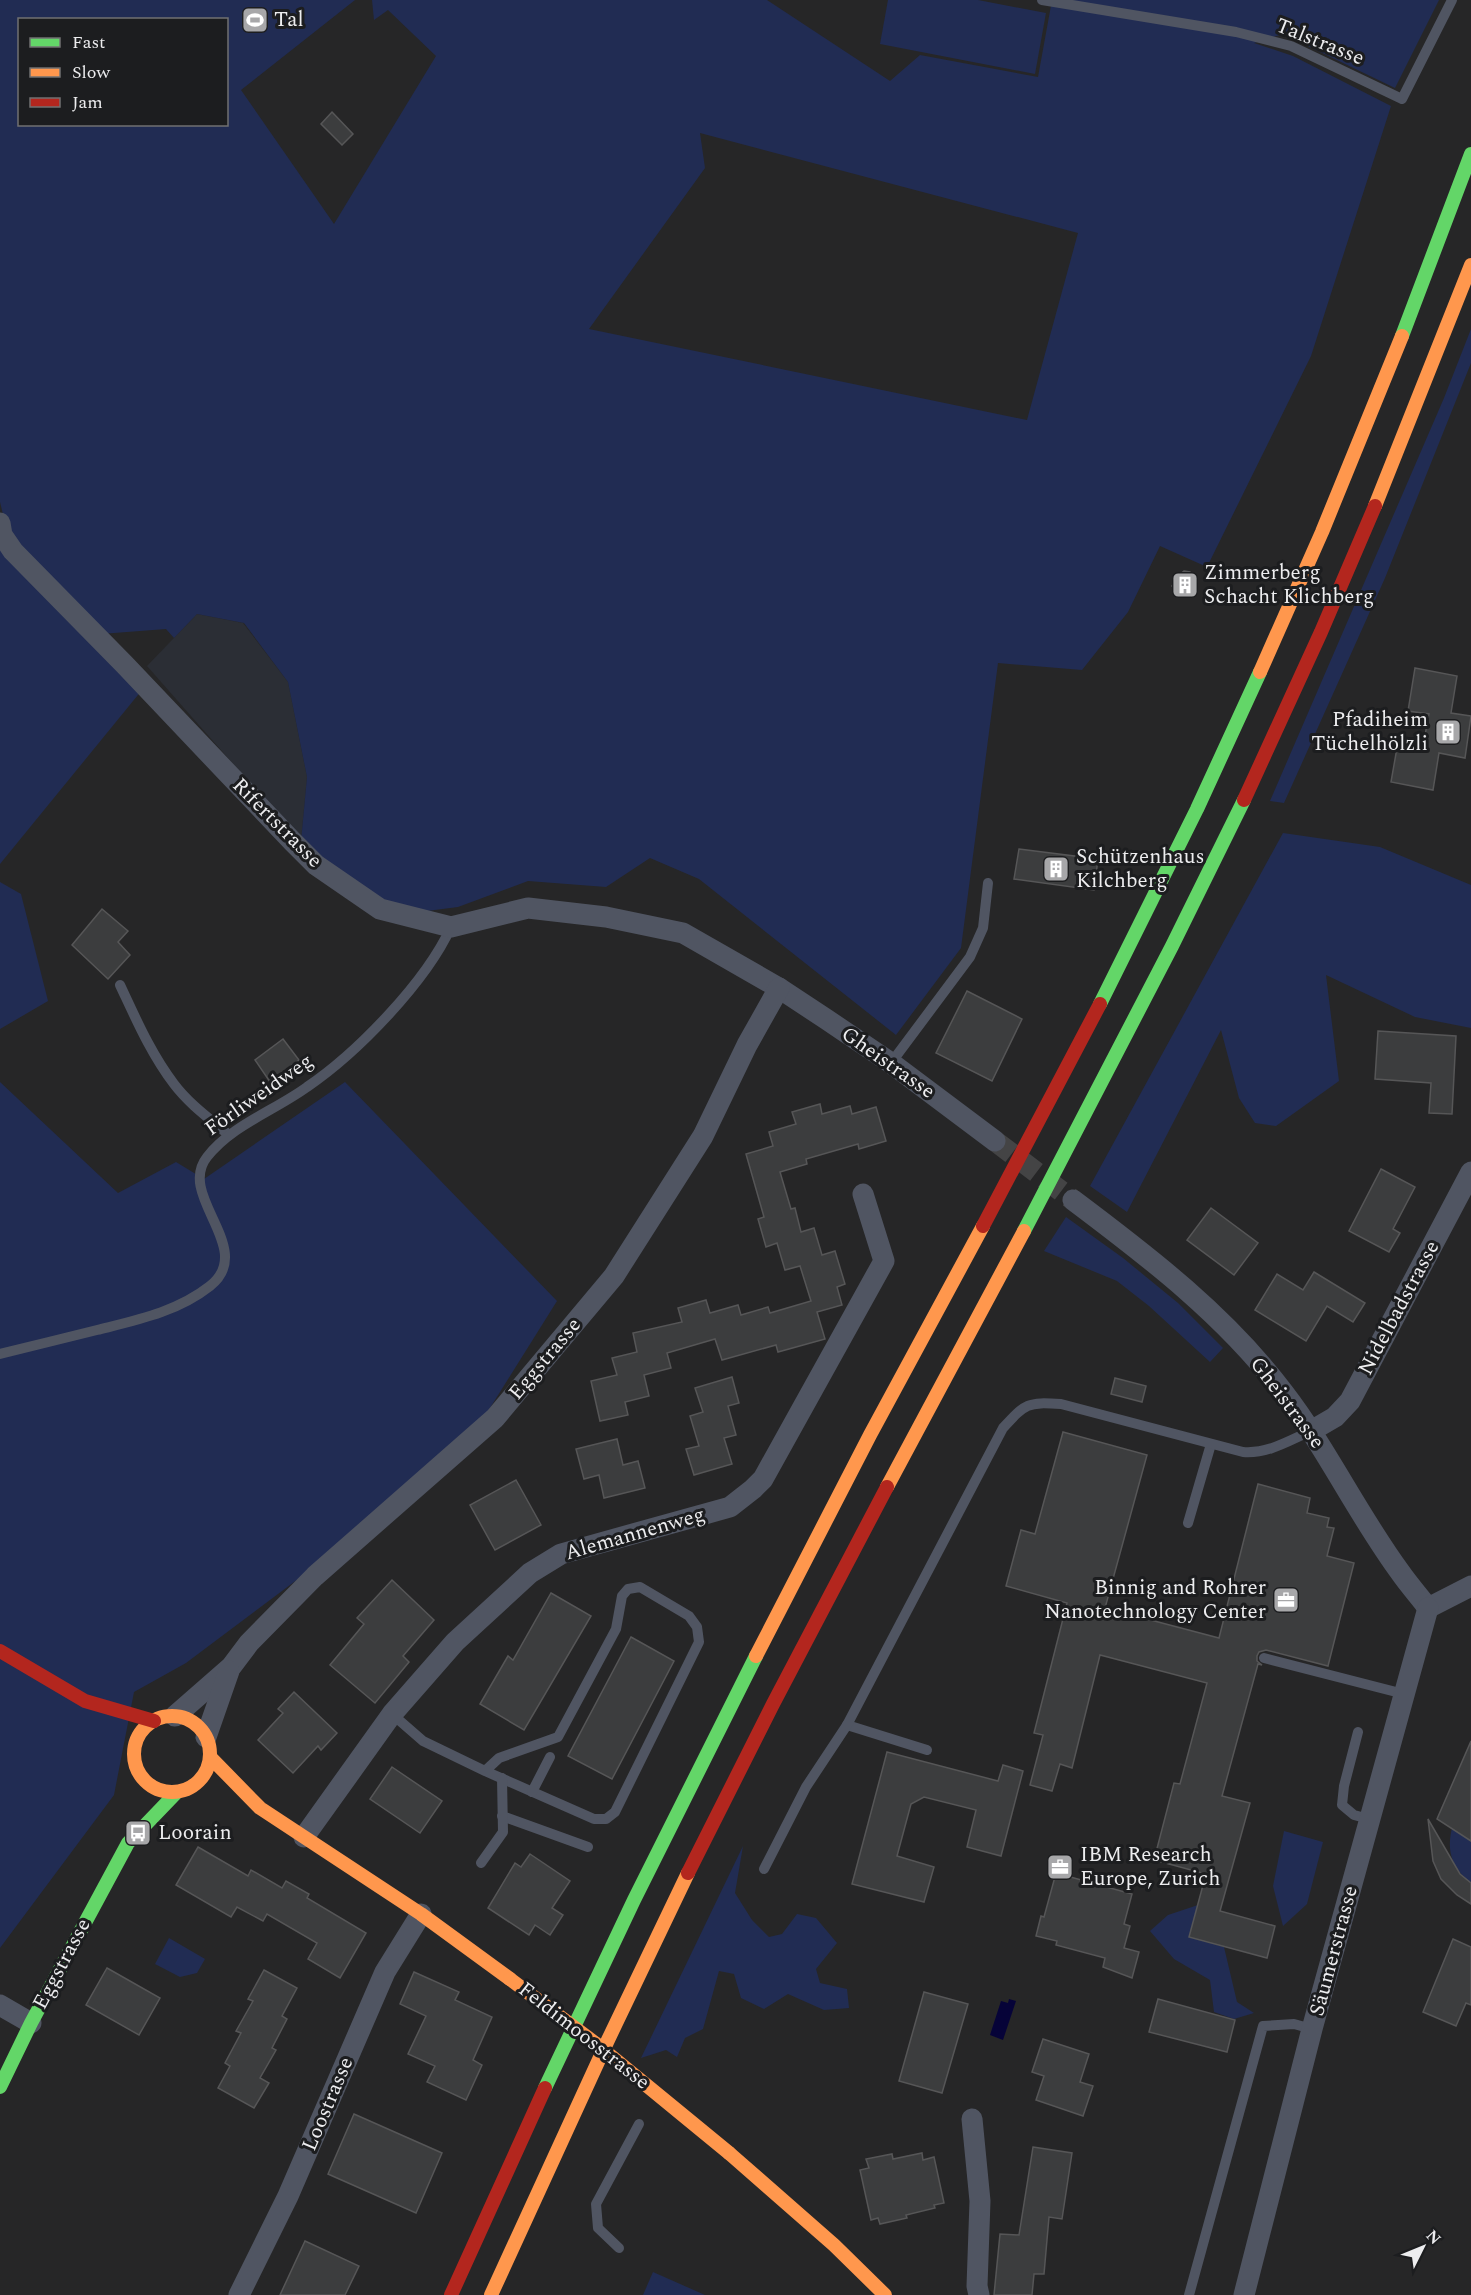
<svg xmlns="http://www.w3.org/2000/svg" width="1471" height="2295" font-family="Spectral,serif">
	<rect width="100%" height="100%" fill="#262627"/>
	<path fill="#2b2e35" d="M197 614 243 623 288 682 307 777 301 841 147 666Z"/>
	<g fill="#212c53" fill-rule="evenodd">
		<path d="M0 0H355L241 90 334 224 436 56 388 10 374 20 372 0H767L890 81 920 55 1038 77 1052 0H1439L1395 88 1283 34 1254 43 1293 56 1391 106 1311 356 1207 567 1160 546 1128 612 1082 670 998 663 961 948 896 1035 699 879 650 858 606 887 528 881 458 907 427 911 385 902 323 862 301 841 307 777 288 682 244 623 197 614 174 638 166 629 101 634 8 535 0 502ZM20 20H226V124H20ZM700 133 1078 233 1027 420 589 329 705 168Z"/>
		<path d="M888 0H978L1046 13 1035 74 880 44Z"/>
		<path d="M1471 329V363L1385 578 1284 803 1270 801 1444 398Z"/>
		<path d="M0 545 142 690 0 864Z"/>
		<path d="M1283 833 1380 847 1471 885V1028L1415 1017 1326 975 1339 1081 1276 1126 1255 1123 1239 1098 1221 1030 1127 1212 1090 1186Z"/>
		<path d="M0 882 21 894 48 1001 0 1029Z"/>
		<path d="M0 1082 118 1193 176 1162 204 1179 345 1082 557 1301 458 1459 186 1663 134 1692 114 1795 0 1948Z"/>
		<path d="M1066 1217 1123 1258 1178 1303 1223 1348 1210 1362 1149 1306 1117 1281 1044 1251Z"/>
		<path d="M1471 1782V1883C1433 1853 1455 1818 1471 1782Z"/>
		<path d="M1284 1831 1323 1842 1307 1904 1283 1926 1273 1886Z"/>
		<path d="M743 1846 735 1893 752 1920 769 1937 782 1934 797 1914 816 1918 837 1943 816 1969 820 1983 847 1989 849 2008 824 2010 788 1994 764 2009 741 1998 734 1974 719 1971 703 2029 685 2038 677 2057 666 2050 641 2058Z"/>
		<path d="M1198 1905 1189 1937 1224 1947 1237 2002 1254 2013 1234 2019 1214 2012 1210 1980 1174 1959 1150 1931 1168 1915Z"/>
		<path d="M169 1938 205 1959 197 1973 180 1977 155 1964Z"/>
		<path d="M653 2272 705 2295H643Z"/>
	</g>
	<path fill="#060338" d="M1009 1999 1016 2001 1003 2040 990 2035 1001 2001 1008 2003Z"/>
	<g fill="#3c3d3e" stroke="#565657" stroke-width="1.5">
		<path d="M332 112 353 134 342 145 321 124Z"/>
		<path d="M1184 571 1190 572 1197 582 1194 589 1187 594 1172 586 1179 575Z"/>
		<path d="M1415 668 1457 676 1451 713 1471 716 1465 758 1439 753 1433 790 1391 782 1398 742 1423 746 1429 714 1408 711Z"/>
		<path d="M1019 849 1098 859 1094 890 1014 879Z"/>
		<path d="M102 909 128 931 118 942 130 955 108 979 72 945Z"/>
		<path d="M967 991 1022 1019 992 1081 936 1053Z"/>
		<path d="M1378 1031 1456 1036 1452 1114 1429 1113 1431 1083 1375 1079Z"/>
		<path d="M283 1039 299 1060 270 1082 255 1060Z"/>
		<path d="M820 1104 822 1114 850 1106 852 1114 876 1107 886 1141 859 1149 858 1144 806 1159 807 1164 780 1172 791 1209 795 1208 801 1232 814 1228 822 1255 835 1251 845 1284 837 1287 842 1305 817 1312 825 1339 778 1352 776 1345 722 1360 715 1339 667 1353 671 1368 644 1375 649 1396 625 1402 628 1415 600 1421 591 1381 617 1375 612 1358 637 1352 633 1333 682 1322 678 1308 706 1300 710 1313 738 1305 741 1315 768 1307 770 1313 811 1301 800 1266 785 1270 777 1243 766 1247 758 1219 764 1217 746 1154 773 1146 769 1132 796 1124 792 1112Z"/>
		<path d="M1381 1169 1415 1187 1393 1229 1400 1233 1389 1252 1349 1231Z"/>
		<path d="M1211 1208 1258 1243 1234 1275 1187 1240Z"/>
		<path d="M1314 1272 1365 1303 1353 1322 1327 1306 1306 1341 1255 1310 1277 1274 1303 1290Z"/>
		<path d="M732 1377 739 1403 728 1406 736 1435 724 1438 732 1464 694 1475 686 1449 699 1446 690 1416 703 1412 695 1388Z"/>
		<path d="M1115 1378 1146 1386 1142 1402 1111 1394Z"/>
		<path d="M1063 1432 1147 1455 1105 1608 1219 1638 1258 1484 1310 1498 1307 1513 1329 1518 1327 1527 1334 1528 1327 1556 1354 1563 1328 1666 1266 1650 1259 1652 1257 1656V1661L1262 1665 1258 1664 1222 1796 1250 1803 1220 1911 1275 1926 1267 1958 1189 1937 1206 1874 1154 1860 1174 1783 1180 1784 1207 1683 1100 1655 1072 1768 1060 1764 1052 1791 1030 1785 1043 1735 1034 1733 1067 1603 1006 1586 1021 1530 1035 1534Z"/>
		<path d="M617 1439 623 1465 638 1461 645 1488 604 1498 599 1475 584 1479 576 1449Z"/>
		<path d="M516 1480 541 1525 495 1550 470 1505Z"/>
		<path d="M392 1580 434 1620 403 1656 409 1662 375 1703 330 1665 364 1624 357 1618Z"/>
		<path d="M551 1593 591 1616 524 1730 480 1704 508 1656 513 1660Z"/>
		<path d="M631 1637 674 1661 612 1779 568 1756Z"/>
		<path d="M294 1692 337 1733 321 1750 318 1746 293 1773 258 1740 283 1713 278 1709Z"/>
		<path d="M1471 1741V1841L1437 1819Z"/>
		<path d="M887 1752 998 1781 1003 1765 1023 1771 1001 1856 967 1847 976 1810 924 1797 911 1804 897 1856 934 1867 924 1902 852 1884Z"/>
		<path d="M392 1767 442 1801 420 1833 370 1799Z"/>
		<path d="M1428 1819 1460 1874 1471 1883V1904L1457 1895 1441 1879 1433 1861Z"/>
		<path d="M198 1847 248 1876 251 1870 282 1888 286 1881 309 1894 307 1898 366 1933 340 1978 308 1959 317 1943 267 1914 263 1921 237 1907 231 1917 176 1885Z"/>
		<path d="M530 1854 570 1881 552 1908 563 1915 550 1935 535 1925 529 1935 488 1908 515 1863 521 1867Z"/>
		<path d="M1056 1873 1132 1894 1124 1924 1130 1926 1124 1948 1139 1952 1132 1978 1103 1967 1105 1958 1056 1945 1057 1941 1036 1936 1041 1916 1044 1917Z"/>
		<path d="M1453 1939 1471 1947V2005L1466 2003 1456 2026 1423 2012Z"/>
		<path d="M107 1968 160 1998 139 2035 86 2005Z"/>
		<path d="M264 1970 297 1988 282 2016 287 2019 272 2048 276 2050 260 2078 269 2083 254 2108 218 2088 230 2066 225 2063 241 2033 236 2031 253 2001 248 1999Z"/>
		<path d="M414 1972 459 1992 455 2000 492 2017 473 2060 482 2065 466 2100 427 2082 435 2066 408 2054 426 2016 400 2004Z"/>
		<path d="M924 1992 968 2004 942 2093 899 2081Z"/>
		<path d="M1158 1999 1235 2020 1227 2052 1149 2032Z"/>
		<path d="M1043 2039 1089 2054 1080 2082 1093 2086 1083 2116 1036 2100 1044 2076 1032 2072Z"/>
		<path d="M354 2114 442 2153 416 2213 328 2174Z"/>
		<path d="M1033 2147 1072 2153 1062 2219 1049 2217 1044 2274H1034L1032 2295H994L1000 2234 1019 2235Z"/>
		<path d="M922 2153 923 2160 934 2157 944 2203 934 2205 935 2208 906 2215 907 2218 880 2224 878 2218 871 2220 860 2170 869 2168 866 2159 892 2154 893 2159Z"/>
		<path d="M305 2241 359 2266 345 2295H280Z"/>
	</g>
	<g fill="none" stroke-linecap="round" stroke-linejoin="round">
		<path stroke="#444445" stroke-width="21" stroke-dasharray="21 10" stroke-linecap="butt" d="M995 1141 1073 1200"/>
		<g stroke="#505562" stroke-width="10">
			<path d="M1042 0 1236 32 1291 46 1402 99 1452 0"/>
			<path d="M120 985C136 1019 151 1054 174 1084 189 1104 210 1119 229 1135"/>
			<path d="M891 1063 970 957 983 928 988 883"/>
			<path d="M0 1354C32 1346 65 1338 97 1330 137 1320 177 1312 210 1286 257 1249 176 1196 207 1157 232 1125 274 1111 307 1087 357 1053 426 982 451 927"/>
			<path d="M1188 1523 1211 1444"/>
			<path d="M1264 1658 1404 1694"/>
			<path d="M392 1714 423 1741 485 1771 499 1758 558 1737 616 1629 622 1596 628 1589 640 1587 689 1616 697 1627 699 1642 615 1812 606 1819H594L485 1771"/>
			<path d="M847 1725 927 1750"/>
			<path d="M1358 1732 1344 1786 1342 1805 1354 1815 1369 1819"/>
			<path d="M532 1792 550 1757"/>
			<path d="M502 1816 588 1847"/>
			<path d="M481 1863 503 1832 502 1778"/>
			<path d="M764 1869 806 1787 847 1725 1003 1428C1026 1403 1027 1402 1061 1404L1243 1452C1268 1454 1288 1441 1311 1431"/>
			<path d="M619 2248 598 2228 596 2204 639 2124"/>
			<path d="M1189 2295 1263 2026 1294 2024 1312 2029"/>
		</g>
		<g stroke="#505562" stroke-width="21">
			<path d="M0 523 2 535 13 551 125 665 292 841 316 865 380 909 451 927 528 908 606 917 683 933 779 988 826 1019 891 1063 995 1141"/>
			<path d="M1073 1200C1149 1257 1226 1316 1284 1393 1327 1449 1358 1515 1400 1572 1409 1585 1419 1596 1428 1608"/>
			<path d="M1311 1431 1335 1417 1350 1401 1471 1172"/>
			<path d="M1428 1608 1471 1586"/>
			<path d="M175 1716 231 1667 249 1643 315 1576 495 1418 614 1276 703 1136 747 1045 779 988"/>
			<path d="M206 1737 229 1671"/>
			<path d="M304 1837 392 1714 455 1642 530 1573 561 1554 730 1507 753 1489 763 1479 884 1261 863 1194"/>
			<path d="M0 2005 31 2023"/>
			<path d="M972 2119 980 2201 977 2286 979 2295"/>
			<path d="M239 2295 288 2196 385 1972 421 1914"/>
			<path d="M1244 2295 1312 2029 1428 1608"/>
		</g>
		<g stroke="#63d668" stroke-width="14">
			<path d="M1402 336 1471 154"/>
			<path d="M1100 1004 1197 809 1260 672"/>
			<path d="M1024 1231 1172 946 1244 800"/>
			<path d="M0 2087 31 2023 128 1843 177 1792"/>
			<path d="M545 2088 634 1900 756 1656"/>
		</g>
		<g stroke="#ff974d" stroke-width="14">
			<path d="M1375 506 1471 265"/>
			<path d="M1260 672 1322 532 1402 336"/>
			<path d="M887 1487 1024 1231"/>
			<path d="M756 1656 870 1435 983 1226"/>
			<circle cx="172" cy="1754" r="38"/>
			<path d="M210 1757 260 1808 421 1914 510 1979"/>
			<path d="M729 2153 834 2245 885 2295"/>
			<path d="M491 2295 608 2040 688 1873"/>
		</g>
		<g stroke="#b3261e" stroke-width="14">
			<path d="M1244 800 1321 632 1375 506"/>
			<path d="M983 1226 1100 1004"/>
			<path d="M0 1651 85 1701 154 1721"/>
			<path d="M688 1873 773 1704 887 1487"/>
			<path d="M451 2295 545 2088"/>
		</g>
		<path stroke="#ff974d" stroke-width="14" d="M510 1979 595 2043 729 2153"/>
	</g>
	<defs>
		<symbol id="stadium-square" viewBox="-11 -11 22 22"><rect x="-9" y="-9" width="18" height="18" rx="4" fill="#a7a7a9" stroke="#1c1d1f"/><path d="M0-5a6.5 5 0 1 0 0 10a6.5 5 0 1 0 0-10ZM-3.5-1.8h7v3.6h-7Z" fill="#fff"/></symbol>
		<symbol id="building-square" viewBox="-11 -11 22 22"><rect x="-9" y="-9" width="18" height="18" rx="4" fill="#a7a7a9" stroke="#1c1d1f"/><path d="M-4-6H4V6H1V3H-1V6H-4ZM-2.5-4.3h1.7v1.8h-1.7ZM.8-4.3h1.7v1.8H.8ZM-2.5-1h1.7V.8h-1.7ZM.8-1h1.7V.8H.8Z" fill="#fff"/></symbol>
		<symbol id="office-square" viewBox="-11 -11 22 22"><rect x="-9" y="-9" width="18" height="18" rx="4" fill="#a7a7a9" stroke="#1c1d1f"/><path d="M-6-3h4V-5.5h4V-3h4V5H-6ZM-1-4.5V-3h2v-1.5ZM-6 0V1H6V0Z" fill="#fff"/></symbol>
		<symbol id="bus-square" viewBox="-11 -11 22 22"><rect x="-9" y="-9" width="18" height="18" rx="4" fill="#a7a7a9" stroke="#1c1d1f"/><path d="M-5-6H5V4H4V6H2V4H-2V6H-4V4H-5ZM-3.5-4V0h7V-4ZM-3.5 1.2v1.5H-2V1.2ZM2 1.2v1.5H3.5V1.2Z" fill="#fff"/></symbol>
	</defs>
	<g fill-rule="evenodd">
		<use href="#stadium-square" x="240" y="5" width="30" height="30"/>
		<use href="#building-square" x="1170" y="570" width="30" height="30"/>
		<use href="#building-square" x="1433" y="717" width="30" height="30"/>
		<use href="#building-square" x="1041" y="854" width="30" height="30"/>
		<use href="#office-square" x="1271" y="1585" width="30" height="30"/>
		<use href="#bus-square" x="123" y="1818" width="30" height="30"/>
		<use href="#office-square" x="1045" y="1852" width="30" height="30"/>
	</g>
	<g text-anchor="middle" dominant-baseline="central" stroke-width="6" stroke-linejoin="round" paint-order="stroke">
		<g font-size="21" fill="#ededef" stroke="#1c1d1f" text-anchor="start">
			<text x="274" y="20">Tal</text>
			<text x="1204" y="573">Zimmerberg<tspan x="1204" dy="24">Schacht Klichberg</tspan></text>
			<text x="1428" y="720" text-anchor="end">Pfadiheim<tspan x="1428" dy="24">Tüchelhölzli</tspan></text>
			<text x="1076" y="857">Schützenhaus<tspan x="1076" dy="24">Kilchberg</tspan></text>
			<text x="1266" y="1588" text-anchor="end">Binnig and Rohrer<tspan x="1266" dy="24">Nanotechnology Center</tspan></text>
			<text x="158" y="1833">Loorain</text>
			<text x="1080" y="1855">IBM Research<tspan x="1080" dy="24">Europe, Zurich</tspan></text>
		</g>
		<g font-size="21" fill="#ededef" stroke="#1c1d1f">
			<text transform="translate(1320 42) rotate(22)">Talstrasse</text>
			<text transform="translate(277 823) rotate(45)">Rifertstrasse</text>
			<text transform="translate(888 1063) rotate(35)">Gheistrasse</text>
			<text transform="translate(259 1095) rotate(-35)">Förliweidweg</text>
			<text transform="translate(1399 1308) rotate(-62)">Nidelbadstrasse</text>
			<text transform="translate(545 1359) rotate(-50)">Eggstrasse</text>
			<text transform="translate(1287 1403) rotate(53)">Gheistrasse</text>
			<text transform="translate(635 1534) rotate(-16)">Alemannenweg</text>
			<text transform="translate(1334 1951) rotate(-75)">Säumerstrasse</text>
			<text transform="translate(62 1964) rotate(-62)">Eggstrasse</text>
			<text transform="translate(584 2036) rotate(38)">Feldimoosstrasse</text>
			<text transform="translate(328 2104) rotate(-67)">Loostrasse</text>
		</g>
	</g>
	<rect x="18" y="18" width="210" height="108" fill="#1c1d1f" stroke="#707072" stroke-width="1.5"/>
	<rect x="30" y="38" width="30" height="9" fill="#63d668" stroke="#707072" stroke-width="1.5"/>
	<text x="72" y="48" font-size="18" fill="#ededef">Fast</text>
	<rect x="30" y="68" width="30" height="9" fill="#ff974d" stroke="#707072" stroke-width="1.5"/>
	<text x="72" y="78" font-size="18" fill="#ededef">Slow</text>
	<rect x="30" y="98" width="30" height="9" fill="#b3261e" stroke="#707072" stroke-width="1.5"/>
	<text x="72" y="108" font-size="18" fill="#ededef">Jam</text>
	<g transform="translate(1423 2247) rotate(47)" stroke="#1c1d1f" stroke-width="4.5" paint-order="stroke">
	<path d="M0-4.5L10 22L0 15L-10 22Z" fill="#ededef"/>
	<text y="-9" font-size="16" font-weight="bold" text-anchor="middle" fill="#ededef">N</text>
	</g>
</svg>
